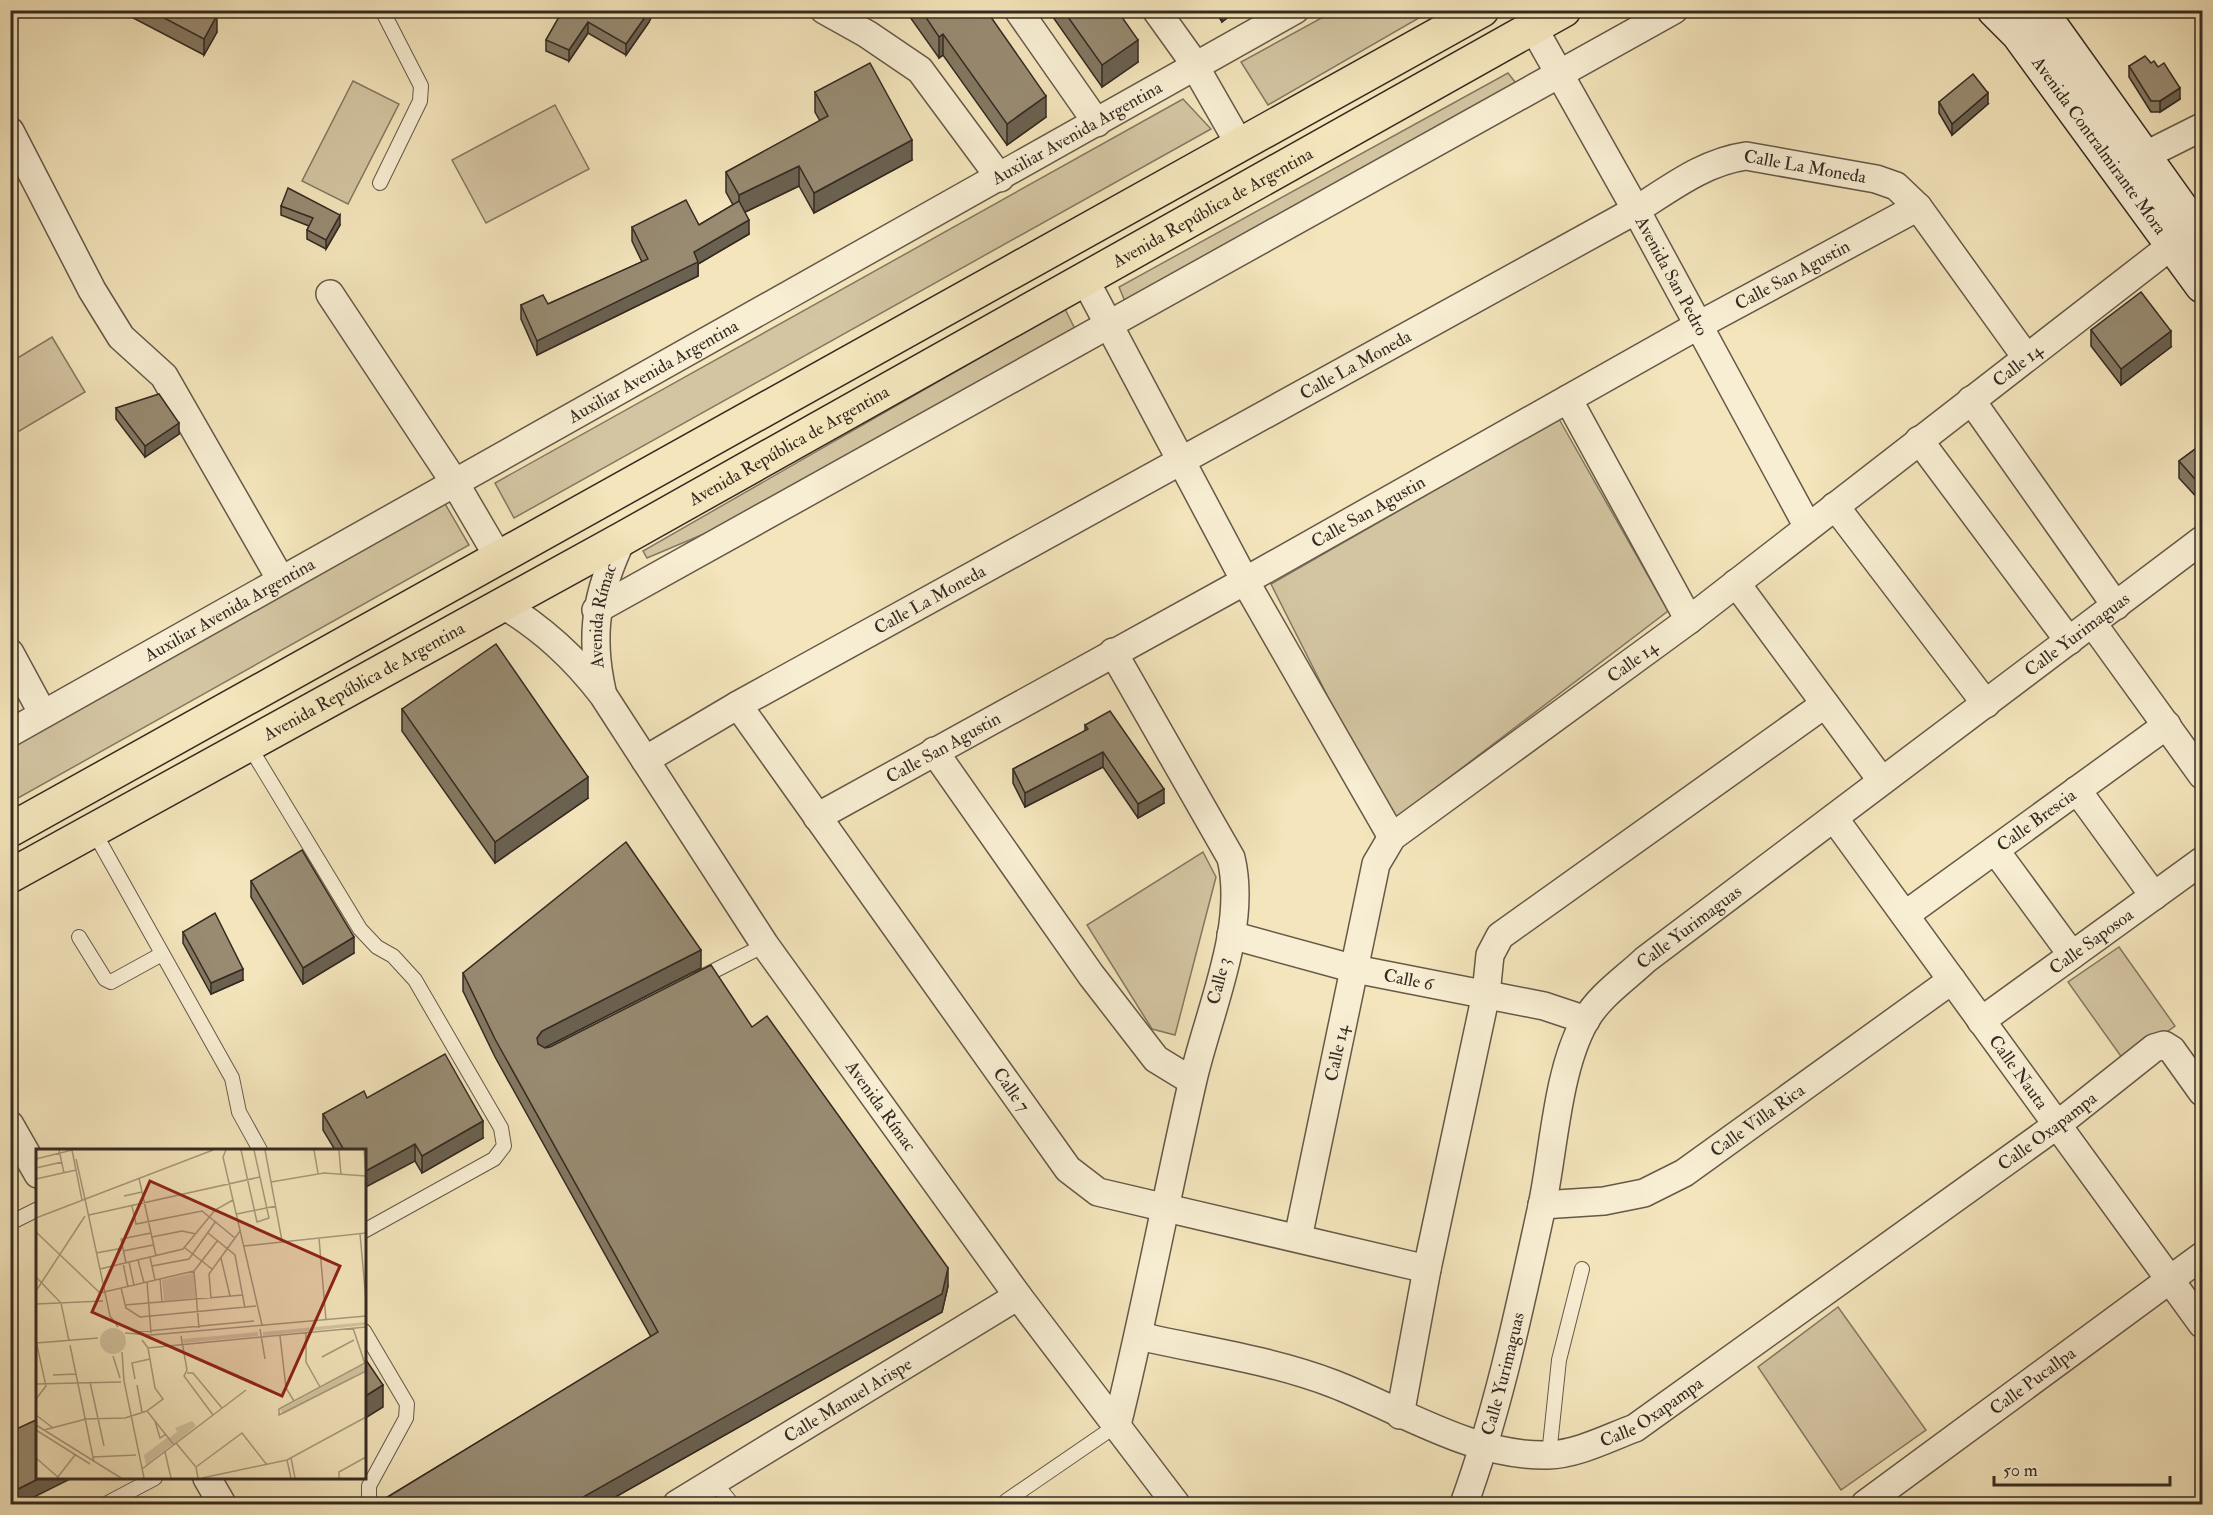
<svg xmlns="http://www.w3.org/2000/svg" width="2213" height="1515" font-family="'IM FELL Double Pica',serif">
	<rect width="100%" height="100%" fill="#f4e5bc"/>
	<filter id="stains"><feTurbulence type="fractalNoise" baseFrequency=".00333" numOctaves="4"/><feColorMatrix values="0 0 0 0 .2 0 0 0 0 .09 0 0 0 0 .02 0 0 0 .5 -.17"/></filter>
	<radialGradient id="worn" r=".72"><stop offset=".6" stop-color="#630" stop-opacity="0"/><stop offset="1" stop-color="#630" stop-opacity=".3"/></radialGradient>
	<g fill="#d4c5a2" stroke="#847862" stroke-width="1.5">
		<path d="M1336 10 1431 11 1268 105 1241 62Z"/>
		<path d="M1508 73 1519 87 1126 304 1119 287Z"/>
		<path d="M353 81 399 104 348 204 302 181Z"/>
		<path d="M1183 99 1211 129 514 518 495 483Z"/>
		<path d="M555 105 589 169 486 223 452 160Z"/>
		<path d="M1065 309 1077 333 751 514 647 558 643 551Z"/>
		<path d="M52 337 85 392 11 436V362Z"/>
		<path d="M1559 419 1668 611 1391 822 1271 584Z"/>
		<path d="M444 502 469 545 11 802 10 745Z"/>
		<path d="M1203 852 1216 877 1175 1035 1152 1029 1087 925Z"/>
		<path d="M2119 947 2175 1026 2125 1062 2068 982Z"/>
		<path d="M1838 1307 1926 1430 1841 1490 1758 1367Z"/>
	</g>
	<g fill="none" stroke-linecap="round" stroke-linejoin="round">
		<defs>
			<g id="lane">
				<path d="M380 183 420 101 421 86 382 10"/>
				<path d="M248 744 360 929 377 947 393 956 415 980 501 1128 504 1146 494 1159 364 1231"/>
				<path d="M93 830 232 1078 239 1112 260 1150"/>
				<path d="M79 937 105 979 111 982 162 954"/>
				<path d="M700 978 765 945"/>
				<path d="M10 1223 38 1209"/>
				<path d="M364 1331 407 1404 406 1418 369 1486V1504"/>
				<path d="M1549 1455 1559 1360 1582 1269"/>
				<path d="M715 1483 732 1504"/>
				<path d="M1006 1501 1117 1425"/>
				<path d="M106 1504 155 1478"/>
			</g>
			<g id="street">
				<path d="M824 10 867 34 920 70 1000 178"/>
				<path d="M1018 10 1097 123"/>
				<path d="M1156 10 1189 56 1240 145"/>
				<path id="s1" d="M1533 27 1636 210 1808 527"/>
				<path d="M10 131 92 290 121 337 164 376 281 580"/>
				<path d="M2144 156 2202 127"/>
				<path d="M1084 278 1245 581 1392 837"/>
				<path d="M330 294 455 483 500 560"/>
				<path d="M1568 399 1689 620"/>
				<path d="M1971 400 2116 606"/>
				<path d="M1919 440 2069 641"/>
				<path d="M1835 506 1986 704"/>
				<path d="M1736 583 1882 781"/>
				<path id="s2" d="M502 604C543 629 574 657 603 695L765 945 1018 1296 1176 1504"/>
				<path d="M596 610 1674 10"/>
				<path d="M2093 624 2202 775"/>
				<path d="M1113 652 1231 858C1248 929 1207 1015 1192 1084 1166 1198 1145 1312 1117 1425"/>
				<path d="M10 653 43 714"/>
				<path id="s3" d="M602 691C589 633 597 592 622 539"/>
				<path id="s4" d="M738 705 1068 1169 1098 1192 1427 1269"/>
				<path id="s5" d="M10 733 1295 10"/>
				<path d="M934 751 1091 975 1156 1059 1192 1081"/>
				<path id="s6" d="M645 760 738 705 1636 210C1671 188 1704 162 1746 156L1876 179 1896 186 1918 207 2026 357"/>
				<path d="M2077 790 2154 896"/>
				<path id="s7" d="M817 817 1245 581 1699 325 1918 207"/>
				<path id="s8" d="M1834 818 2202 1324"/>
				<path d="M1995 850 2072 955"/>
				<path id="s9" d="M1905 915 2167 725"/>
				<path id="s10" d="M1231 935 1355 969 1544 1006 1586 1020"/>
				<path id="s11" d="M1981 1021 2202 861"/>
				<path d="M10 1125 38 1174"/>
				<path id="s12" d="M1542 1205 1604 1201 1644 1193 1684 1173 1952 980"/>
				<path id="s13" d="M1298 1238 1376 864 1392 837 1689 620 2189 232"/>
				<path id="s14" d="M1139 1336C1204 1351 1272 1360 1334 1384 1401 1410 1473 1457 1548 1455 1578 1454 1608 1438 1635 1428L2057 1125 2154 1048 2164 1045 2172 1050 2202 1092"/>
				<path d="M1400 1415 1427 1269 1486 994 1490 955 1500 936 1825 704"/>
				<path d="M207 1478 222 1504"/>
				<path id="s15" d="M677 1504 1018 1296"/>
				<path id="s16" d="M1464 1504C1499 1408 1520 1306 1542 1206 1554 1149 1557 1071 1585 1021 1599 996 1625 979 1645 960L2202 540"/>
				<path id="s17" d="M1865 1504 2202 1256"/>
			</g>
			<g id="secondary">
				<path id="s18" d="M1994 10 2018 34 2202 286"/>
				<path d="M2040 10 2202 237"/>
			</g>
			<g id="primary">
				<path d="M10 830 1482 10"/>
				<path id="s19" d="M10 876 622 539 1564 10"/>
			</g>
		</defs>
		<use href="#lane" stroke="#655948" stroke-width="16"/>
		<use href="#street" stroke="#655948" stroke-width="30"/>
		<use href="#secondary" stroke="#352a22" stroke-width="36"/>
		<use href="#primary" stroke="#352a22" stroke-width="36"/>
		<use href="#lane" stroke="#f8eed3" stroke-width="14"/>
		<use href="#street" stroke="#f8eed3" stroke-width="27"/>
		<use href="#secondary" stroke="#f8eed3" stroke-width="33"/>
		<use href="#primary" stroke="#f4e5bc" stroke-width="33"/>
	</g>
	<g fill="#837862" stroke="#352a22" stroke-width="1.5">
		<path d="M118 10H208L217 32 204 55Z"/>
		<path d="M563 10 649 22 626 55 588 33 569 61 546 51V40Z"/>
		<path d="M905 10H986L1046 117 1007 145 943 55 939 58Z"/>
		<path d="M1048 10H1117L1138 62 1102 87Z"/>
		<path d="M1214 10H1237L1222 22Z"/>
		<path d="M2151 63 2180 99 2160 112H2151L2129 77V66Z"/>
		<path d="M815 92 912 160 814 213 799 186 745 212 749 234 698 264V276L537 355 521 319V305L548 304 642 262 632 241V227L699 225 733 205 726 192V172L820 121 815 112Z"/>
		<path d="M1939 102 1988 104 1952 135 1939 113Z"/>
		<path d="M281 206 340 225 326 249 307 239V230L309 226 281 215Z"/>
		<path d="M2091 330 2171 347 2121 385 2091 346Z"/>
		<path d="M116 408 179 434 145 457 116 419Z"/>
		<path d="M2202 444V503L2179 478V461Z"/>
		<path d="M402 709 588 798 495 863 402 731Z"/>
		<path d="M1085 725 1164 803 1138 818 1103 767 1025 807 1013 783V769L1085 731Z"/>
		<path d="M251 881 354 953 303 984 251 897Z"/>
		<path d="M183 932 243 980 211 994 183 943Z"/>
		<path d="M701 968 544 1048 752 1027 948 1286 942 1312 603 1504H381V1501L651 1337 495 1057 463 991V973Z"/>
		<path d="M367 1098 483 1138 422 1173 415 1161 364 1150H335L323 1130V1114Z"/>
	</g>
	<g fill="#6a6150" stroke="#352a22" stroke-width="1.5">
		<path d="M650 10H655L649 22 626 55V44Z"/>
		<path d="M1222 10H1237L1222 22Z"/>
		<path d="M217 15V32L204 55V39Z"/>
		<path d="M588 22V33L569 61V50Z"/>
		<path d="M943 34V55L939 58V37Z"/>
		<path d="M1138 40V62L1102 87V65Z"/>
		<path d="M2180 88V99L2160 112V101Z"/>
		<path d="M1988 93V104L1952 135V124Z"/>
		<path d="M1046 96V117L1007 145V124Z"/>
		<path d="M912 140V160L814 213V193Z"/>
		<path d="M799 166V186L739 215V195Z"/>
		<path d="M340 215V225L326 249V240Z"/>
		<path d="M749 220V234L698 264V276L537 355V341Z"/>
		<path d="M2171 331V347L2121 385V369Z"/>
		<path d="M179 423V434L145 457V446Z"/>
		<path d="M1103 752V767L1025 807V793Z"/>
		<path d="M588 777V798L495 863V842Z"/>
		<path d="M1164 789V803L1138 818V804Z"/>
		<path d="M354 937V953L303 984V968Z"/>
		<path d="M701 950V968L542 1049 537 1056V1038L542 1031Z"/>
		<path d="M243 969V980L211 994V983Z"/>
		<path d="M483 1121V1138L422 1173V1156Z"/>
		<path d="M415 1144V1161L364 1188V1172Z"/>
		<path d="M948 1268V1286L942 1312 603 1504H571Z"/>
		<path d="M383 1385V1407L364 1419V1397Z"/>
		<path d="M40 1478H72L20 1504H10V1493Z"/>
	</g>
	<g fill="#988b72" stroke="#352a22" stroke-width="1.5">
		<path d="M149 10H208L217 15 204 39Z"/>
		<path d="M563 10H650L626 44 588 22 569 50 546 40Z"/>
		<path d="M921 10H986L1046 96 1007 124 943 34 939 37Z"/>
		<path d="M1063 10H1117L1138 40 1102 65Z"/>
		<path d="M2145 56 2151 63 2154 61 2158 67 2164 63 2180 88 2160 101H2151L2129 66Z"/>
		<path d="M870 63 912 140 814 193 799 166 739 195 726 172 828 116 815 92Z"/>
		<path d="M1973 74 1988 93 1952 124 1939 102Z"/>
		<path d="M288 188 340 215 326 240 307 230 313 218 281 206Z"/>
		<path d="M686 200 699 225 739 201 749 220 694 252 698 262 537 341 521 305 543 295 548 304 648 259 632 227Z"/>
		<path d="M2141 292 2171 331 2121 369 2091 330Z"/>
		<path d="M159 394 179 423 145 446 116 408Z"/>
		<path d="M2202 444V487L2179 461Z"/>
		<path d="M496 644 588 777 495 842 402 709Z"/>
		<path d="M1110 711 1164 789 1138 804 1103 752 1025 793 1013 769 1088 729 1085 725Z"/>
		<path d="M626 842 701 950 542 1031 537 1038 538 1044 545 1048 550 1047 711 965 752 1027 767 1016 948 1268 942 1294 571 1504H383L381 1501 658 1332 495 1039 463 973Z"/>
		<path d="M302 850 354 937 303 968 251 881Z"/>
		<path d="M215 913 243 969 211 983 183 932Z"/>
		<path d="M445 1054 483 1121 422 1156 415 1144 364 1172V1150H344L323 1114 364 1091 367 1098Z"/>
		<path d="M364 1357 383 1385 364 1397Z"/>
		<path d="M38 1419V1478H40L10 1493V1432Z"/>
	</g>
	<g text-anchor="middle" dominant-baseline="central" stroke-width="5" stroke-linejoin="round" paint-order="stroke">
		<g font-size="18" fill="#352a22" stroke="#f8eed3">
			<text stroke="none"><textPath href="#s5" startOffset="1224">Auxiliar Avenida Argentina</textPath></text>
			<text stroke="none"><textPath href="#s18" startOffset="172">Avenida Contralmirante Mora</textPath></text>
			<text stroke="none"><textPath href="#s6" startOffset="1317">Calle La Moneda</textPath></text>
			<text stroke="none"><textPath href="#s19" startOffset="1376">Avenida República de Argentina</textPath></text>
			<text stroke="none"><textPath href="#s7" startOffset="1116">Calle San Agustin</textPath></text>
			<text stroke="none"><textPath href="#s1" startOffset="285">Avenida San Pedro</textPath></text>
			<text stroke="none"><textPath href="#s13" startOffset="1197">Calle 14</textPath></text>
			<text stroke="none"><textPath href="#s6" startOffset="813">Calle La Moneda</textPath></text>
			<text stroke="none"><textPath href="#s5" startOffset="738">Auxiliar Avenida Argentina</textPath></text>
			<text stroke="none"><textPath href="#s19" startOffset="890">Avenida República de Argentina</textPath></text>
			<text stroke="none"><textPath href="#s7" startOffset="630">Calle San Agustin</textPath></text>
			<text stroke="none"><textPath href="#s6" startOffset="327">Calle La Moneda</textPath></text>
			<text stroke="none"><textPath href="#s5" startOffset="252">Auxiliar Avenida Argentina</textPath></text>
			<text stroke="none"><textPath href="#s3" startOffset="76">Avenida Rímac</textPath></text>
			<text stroke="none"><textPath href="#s16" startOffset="1126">Calle Yurimaguas</textPath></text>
			<text stroke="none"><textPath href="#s13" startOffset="711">Calle 14</textPath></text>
			<text stroke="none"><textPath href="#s19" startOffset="404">Avenida República de Argentina</textPath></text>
			<text stroke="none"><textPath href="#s7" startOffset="144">Calle San Agustin</textPath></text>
			<text stroke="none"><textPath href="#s9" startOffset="162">Calle Brescia</textPath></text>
			<text stroke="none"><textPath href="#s16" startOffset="640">Calle Yurimaguas</textPath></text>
			<text stroke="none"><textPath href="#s11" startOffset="136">Calle Saposoa</textPath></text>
			<text stroke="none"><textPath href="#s10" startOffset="183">Calle 6</textPath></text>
			<text transform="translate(1219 981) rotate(-76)">Calle 3</text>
			<text stroke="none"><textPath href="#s13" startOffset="189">Calle 14</textPath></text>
			<text stroke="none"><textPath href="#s8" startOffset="314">Calle Nauta</textPath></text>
			<text stroke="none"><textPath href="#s4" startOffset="472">Calle 7</textPath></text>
			<text stroke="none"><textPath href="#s2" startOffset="633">Avenida Rímac</textPath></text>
			<text stroke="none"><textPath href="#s12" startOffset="238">Calle Villa Rica</textPath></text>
			<text stroke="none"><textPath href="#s14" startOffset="1028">Calle Oxapampa</textPath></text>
			<text stroke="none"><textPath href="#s16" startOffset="136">Calle Yurimaguas</textPath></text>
			<text stroke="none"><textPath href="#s17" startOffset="208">Calle Pucallpa</textPath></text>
			<text stroke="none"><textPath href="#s15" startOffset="200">Calle Manuel Arispe</textPath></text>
			<text stroke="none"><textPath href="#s14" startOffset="542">Calle Oxapampa</textPath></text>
		</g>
	</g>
	<g transform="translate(36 1149)">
		<rect width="330" height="330" fill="#f4e5bc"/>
		<path d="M158 124 159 149 128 152 126 131ZM330 173V176L227 187V183ZM64 192a13 13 0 1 1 26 0a13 13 0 1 1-26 0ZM222 183V187L148 194 147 190ZM327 216 330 221 248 265 244 261ZM156 272 160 277 138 295 133 289 141 283 139 279ZM132 288 137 295 110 316 108 306Z" fill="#d4c5a2"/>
		<path fill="none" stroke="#a89a7e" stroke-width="1.5" d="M23 1 28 24M36 1 46 51M190 1 187 8 226 176M205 1 221 73 233 69 218 1M229 1 246 92M278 1 282 24M303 1 305 26M328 1 330 23M0 10 36 1M40 10 49 50M0 19 26 13M103 29 120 107M0 30 40 21M235 33 288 24 330 27M88 47 106 43M49 50 74 167 82 178M96 57 100 75 166 62 199 89M201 65 240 57M53 66 224 28M0 69 177 1M0 83 64 144 158 122 182 91M172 84 199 106 209 159M324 85 330 151M116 88 146 82 160 85M283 89 290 171M208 97 330 84M149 99 176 120M87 102 117 96M60 104 87 99M114 108 119 131M185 109 194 147M102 111 108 134M93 113 98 136M87 114 92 138M90 114 85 90 115 84M116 117 153 110 180 72M64 120 147 100 179 61 197 51M158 122 163 179M0 128 25 154 33 192M124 129 126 153M111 133 115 184M85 139 90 159 104 168 220 157M0 142 49 67M175 149 173 125 204 82M0 155 67 152M89 156 207 146M317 179 329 215M224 180 229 210M101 183 218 172M89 184 115 186 330 167M270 184V213L284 238M145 187 151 221 148 227 177 266M244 187 250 239 258 252M106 191 112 199 330 178M0 192 10 237 0 250M0 194 62 189M34 196 58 313M112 199 119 239 127 250 111 262 138 296M86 203 88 232 108 329M77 207 84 229M286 208 318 191M329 214 243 260V266L330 222M151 224H157L186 259M17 226 40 225M99 230 96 214 114 210M54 233 68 297M0 235 85 233M101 236 106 263M0 266 17 279M119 272 124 289 130 285M0 276 85 329M0 281 54 315M8 281 50 270 89 269 111 262M140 294 160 318 162 329M129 303 135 329M57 308 100 306M0 309 23 329M255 309 259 329M251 311 255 329M160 318 206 284 231 316M106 320 210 241M21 329 39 306M166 329 251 311 330 268M303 329V323L330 308"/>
		<path fill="#8f2418" fill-opacity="0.15" stroke="#8f2418" stroke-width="3" d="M114 32 304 117 246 247 56 163Z"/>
		<rect width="330" height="330" fill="none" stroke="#352a22" stroke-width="3"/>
	</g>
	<rect width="2213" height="1515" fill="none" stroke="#f4e5bc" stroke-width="36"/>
	<rect x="12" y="12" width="2189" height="1491" fill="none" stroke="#352a22" stroke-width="3"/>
	<rect x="18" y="18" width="2177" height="1479" fill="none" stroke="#352a22" stroke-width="1.5"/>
	<path d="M1994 1476v9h176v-9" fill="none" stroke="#352a22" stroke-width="3"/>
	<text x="2003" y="1476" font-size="18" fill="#352a22" stroke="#f8eed3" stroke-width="4.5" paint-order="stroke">50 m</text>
	<rect width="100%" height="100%" filter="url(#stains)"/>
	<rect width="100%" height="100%" fill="url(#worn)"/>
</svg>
